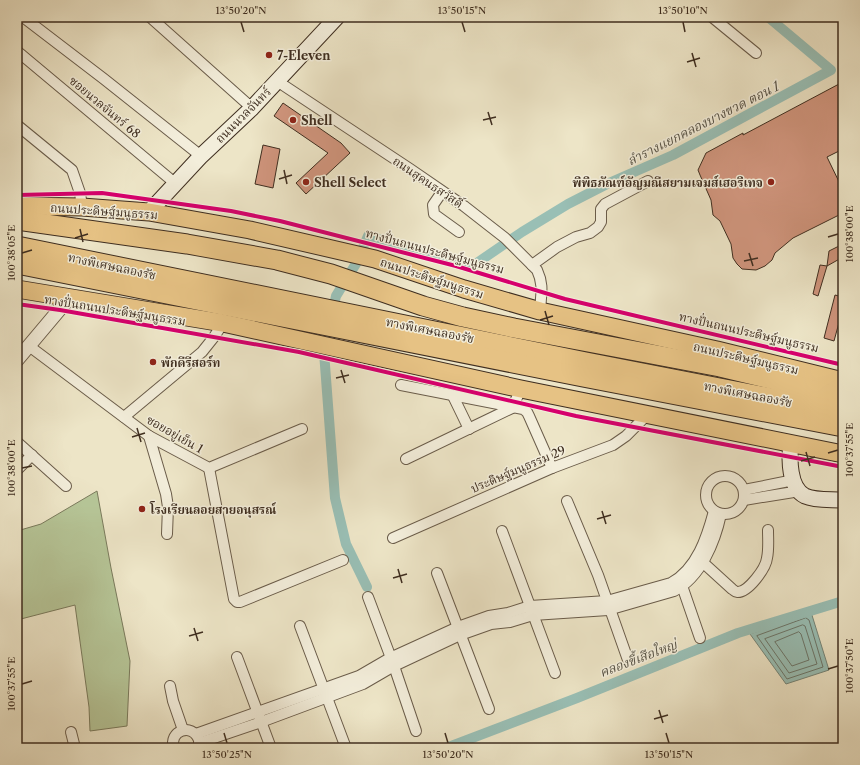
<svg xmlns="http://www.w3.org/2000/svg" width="860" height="765" font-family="'Libre Caslon Text','Noto Serif Thai',serif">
	<rect width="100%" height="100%" fill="#ede5c7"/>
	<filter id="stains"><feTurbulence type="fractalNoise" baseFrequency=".005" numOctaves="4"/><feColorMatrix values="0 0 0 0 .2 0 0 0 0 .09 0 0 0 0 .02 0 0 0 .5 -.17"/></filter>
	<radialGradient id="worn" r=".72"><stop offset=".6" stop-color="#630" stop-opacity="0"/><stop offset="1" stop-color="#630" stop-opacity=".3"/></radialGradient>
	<path fill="#b6c597" stroke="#7a7a5c" d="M97 491 111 568 130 661 127 726 90 731 89 707 75 605 17 620V531L41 524Z"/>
	<path fill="#99bfb5" stroke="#758579" d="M811 612 829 670 786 684 750 634Z"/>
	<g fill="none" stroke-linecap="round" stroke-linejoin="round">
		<g stroke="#6c766a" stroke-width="1">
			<path d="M806 618 809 620 823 667 787 679 757 636Z"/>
			<path d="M803 625 805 626 817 664 789 673 765 639Z"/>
			<path d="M799 632 801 634 809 660 792 666 775 642Z"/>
		</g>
		<g stroke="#99bfb5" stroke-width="10">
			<path d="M367 587 346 544 335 498 324 352 336 296 357 262 368 236 471 267 522 232 568 204 609 183 673 155 831 70 768 17"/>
			<path d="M446 748 577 698 738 633 843 601"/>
		</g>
	</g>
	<g fill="#d0957d" stroke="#3f2e20">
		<path d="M839 84 843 92V149L827 157 843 190V213L793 238 775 253 772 260 765 266 756 270 742 269 737 264 733 258 731 244 720 221 713 215 711 200 700 175 698 170 706 153 743 133V135Z"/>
		<path d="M283 103 341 143 350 153 306 194 296 183 328 153 274 116Z"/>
		<path d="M263 145 280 149 273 188 255 184Z"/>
		<path d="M843 244V257L827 266 829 251Z"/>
		<path d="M820 265 827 266 818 296 813 294Z"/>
		<path d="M835 295 843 297V308L834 341 824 338Z"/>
	</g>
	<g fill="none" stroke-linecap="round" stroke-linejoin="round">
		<defs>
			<g id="minor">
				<path d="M23 17 104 79 201 156"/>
				<path d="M150 17 252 108"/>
				<path d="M712 17 756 53"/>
				<path d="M17 51 176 184"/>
				<path d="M277 81 410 169 464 206 505 238 537 270C544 285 541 294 540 311"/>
				<path d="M17 125 72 170 80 193 82 207"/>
				<path d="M442 192 433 205 434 214 459 232"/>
				<path d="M532 265 557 247 576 237 590 233 598 227 601 222V209L605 204 648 181"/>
				<path d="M29 346 149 436 209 468 302 429"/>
				<path d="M401 385 523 409 527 412 529 416 552 468"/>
				<path d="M453 396 469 429"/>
				<path d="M124 417 202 352 214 337 223 323"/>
				<path d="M149 436 166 494 168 507 167 534"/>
				<path d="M17 442 66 486"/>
				<path d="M406 459 512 408 521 389"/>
				<path d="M209 468 234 599 237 602H240L343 560"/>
				<path d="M17 470 32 455"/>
				<circle cx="725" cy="495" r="19"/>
				<path d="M744 490 794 480"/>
				<path d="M744 500 800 491"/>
				<path d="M567 501 598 575 628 660"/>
				<path d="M502 531 555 673"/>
				<path d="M393 538 552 468 613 445 626 436 647 415"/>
				<path d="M698 558 732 589C734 590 735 592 737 592 748 593 766 568 767 558 769 549 768 539 768 530"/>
				<path d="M437 573 489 709"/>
				<path d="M680 580 700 638"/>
				<path d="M368 597 394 666 416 731"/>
				<path d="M300 626 346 748"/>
				<path d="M237 657 271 748"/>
				<path d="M170 686 173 701 183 730"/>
				<path d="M71 732 75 748"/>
				<path d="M196 734 359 676 390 658 458 627 489 616 508 613 530 606 607 601 671 583C697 569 707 537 714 511"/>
				<path d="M199 743 261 722 363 684 394 666 460 635 491 624 510 622 533 615 608 610 674 591C701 577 715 542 721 514"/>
				<path d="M174 748C168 731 192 722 199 740"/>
			</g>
			<path id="tertiary" d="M17 360 70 297"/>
			<g id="secondary">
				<path d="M149 212 201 156 252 108 337 17"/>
				<path d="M791 444C789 459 789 488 805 496 816 501 831 499 843 500"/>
			</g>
			<g id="primary">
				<path d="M17 206 82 207 149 212 250 230 375 259 464 289 540 311 717 350 843 381"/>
				<path d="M17 289 223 323 521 389 843 454"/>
			</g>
			<g id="motorway">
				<path d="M17 220 187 244 277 260 331 274 423 306 463 317 514 328 720 367 791 384 843 399"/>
				<path d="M17 246 586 362 843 412"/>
				<path d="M17 264 583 377 843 427"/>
			</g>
		</defs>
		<use href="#minor" stroke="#6a5c4a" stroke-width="12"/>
		<use href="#tertiary" stroke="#6a5c4a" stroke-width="15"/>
		<use href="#secondary" stroke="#3f2e20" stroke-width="17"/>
		<use href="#primary" stroke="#3f2e20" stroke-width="19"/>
		<use href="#motorway" stroke="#3f2e20" stroke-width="21"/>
		<use href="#minor" stroke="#f3eedb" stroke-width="10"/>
		<use href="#tertiary" stroke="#f3eedb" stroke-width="13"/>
		<use href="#secondary" stroke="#f3eedb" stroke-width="15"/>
		<use href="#primary" stroke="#e6c284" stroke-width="17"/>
		<use href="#motorway" stroke="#e6c284" stroke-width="19"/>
		<defs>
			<g id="cycleway">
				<path d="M17 195 102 193 231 211 280 221 456 266 565 299 843 365"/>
				<path d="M17 304 60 310 299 352 576 416 843 467"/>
			</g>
		</defs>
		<use href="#cycleway" stroke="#f3eedb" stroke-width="6"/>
		<use href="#cycleway" stroke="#d6006c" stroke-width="4"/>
	</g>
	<path fill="none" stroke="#3f2e20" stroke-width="1.5" d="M241 22 244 32M462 22 465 32M683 22 685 32M692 53 696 67M687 62 700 58M488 112 492 125M483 120 496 117M284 170 287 184M279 179 292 175M80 229 83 242M828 237 838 234M75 238 88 234M22 253 32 250M749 253 753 266M744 261 758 258M545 311 549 325M540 320 553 316M341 370 345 383M336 378 349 375M137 428 141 442M132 437 145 433M806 452 810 466M828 453 838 450M801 461 815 457M22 468 32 466M602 511 606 524M597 519 611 515M398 569 402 583M393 578 407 574M194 628 198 641M189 636 203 632M828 669 838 666M22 684 32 681M659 710 663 723M654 719 668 715M224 733 227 743M445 733 448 743M666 733 669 743"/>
	<g fill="#8f2418" stroke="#f3eedb" stroke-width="1.5">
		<circle cx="269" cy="55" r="4"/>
		<circle cx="293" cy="120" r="4"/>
		<circle cx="306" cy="182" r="4"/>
		<circle cx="771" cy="182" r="4"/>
		<circle cx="153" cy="362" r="4"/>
		<circle cx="142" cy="509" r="4"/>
	</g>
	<g text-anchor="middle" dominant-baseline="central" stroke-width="3" stroke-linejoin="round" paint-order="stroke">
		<g font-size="12" font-weight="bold" fill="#3f2e20" stroke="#f3eedb" text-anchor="start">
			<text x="277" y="55">7-Eleven</text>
			<text x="301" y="120">Shell</text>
			<text x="314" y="182">Shell Select</text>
			<text x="763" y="182" text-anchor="end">พิพิธภัณฑ์อัญมณีสยามเจมส์เฮอริเทจ</text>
			<text x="161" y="362">พักดีรีสอร์ท</text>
			<text x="150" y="509">โรงเรียนลอยสายอนุสรณ์</text>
		</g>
		<g font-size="12" fill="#3f2e20" stroke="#f3eedb">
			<text transform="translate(105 107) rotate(40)">ซอยนวลจันทร์ 68</text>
			<text transform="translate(243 115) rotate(-45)">ถนนนวลจันทร์</text>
			<text transform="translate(428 182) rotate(34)">ถนนสุคนธสวัสดิ์</text>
			<text transform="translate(104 211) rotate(4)">ถนนประดิษฐ์มนูธรรม</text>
			<text transform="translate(435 251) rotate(15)">ทางปั่นถนนประดิษฐ์มนูธรรม</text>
			<text transform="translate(112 266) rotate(12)">ทางพิเศษฉลองรัช</text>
			<text transform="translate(432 278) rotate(18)">ถนนประดิษฐ์มนูธรรม</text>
			<text transform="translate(115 310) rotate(9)">ทางปั่นถนนประดิษฐ์มนูธรรม</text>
			<text transform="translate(430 330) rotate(11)">ทางพิเศษฉลองรัช</text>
			<text transform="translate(749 332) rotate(13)">ทางปั่นถนนประดิษฐ์มนูธรรม</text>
			<text transform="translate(746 358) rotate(13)">ถนนประดิษฐ์มนูธรรม</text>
			<text transform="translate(748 394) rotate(11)">ทางพิเศษฉลองรัช</text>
			<text transform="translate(175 434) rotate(30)">ซอยอยู่เย็น 1</text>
			<text transform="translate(518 469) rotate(-23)">ประดิษฐ์มนูธรรม 29</text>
		</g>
		<g font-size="13" font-style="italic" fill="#565245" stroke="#f3eedb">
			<text transform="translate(703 123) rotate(-27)">ลำรางแยกคลองบางขวด ตอน 1</text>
			<text transform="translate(638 658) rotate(-21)">คลองขี้เสือใหญ่</text>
		</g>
	</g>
	<rect width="860" height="765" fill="none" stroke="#ede5c7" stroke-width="44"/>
	<rect x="22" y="22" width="816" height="721" fill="none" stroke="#3f2e20" stroke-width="1.5"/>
	<g font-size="10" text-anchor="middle" fill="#3f2e20">
		<text x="241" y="14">13°50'20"N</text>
		<text x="462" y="14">13°50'15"N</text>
		<text x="683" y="14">13°50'10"N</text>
		<text transform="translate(849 234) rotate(-90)" y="4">100°38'00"E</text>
		<text transform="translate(11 253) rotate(-90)" y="4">100°38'05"E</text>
		<text transform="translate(849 450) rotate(-90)" y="4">100°37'55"E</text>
		<text transform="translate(11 468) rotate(-90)" y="4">100°38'00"E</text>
		<text transform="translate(849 666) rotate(-90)" y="4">100°37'50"E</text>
		<text transform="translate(11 684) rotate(-90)" y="4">100°37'55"E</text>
		<text x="227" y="758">13°50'25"N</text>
		<text x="448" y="758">13°50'20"N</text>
		<text x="669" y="758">13°50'15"N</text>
	</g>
	<rect width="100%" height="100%" filter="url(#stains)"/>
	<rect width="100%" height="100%" fill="url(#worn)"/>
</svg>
